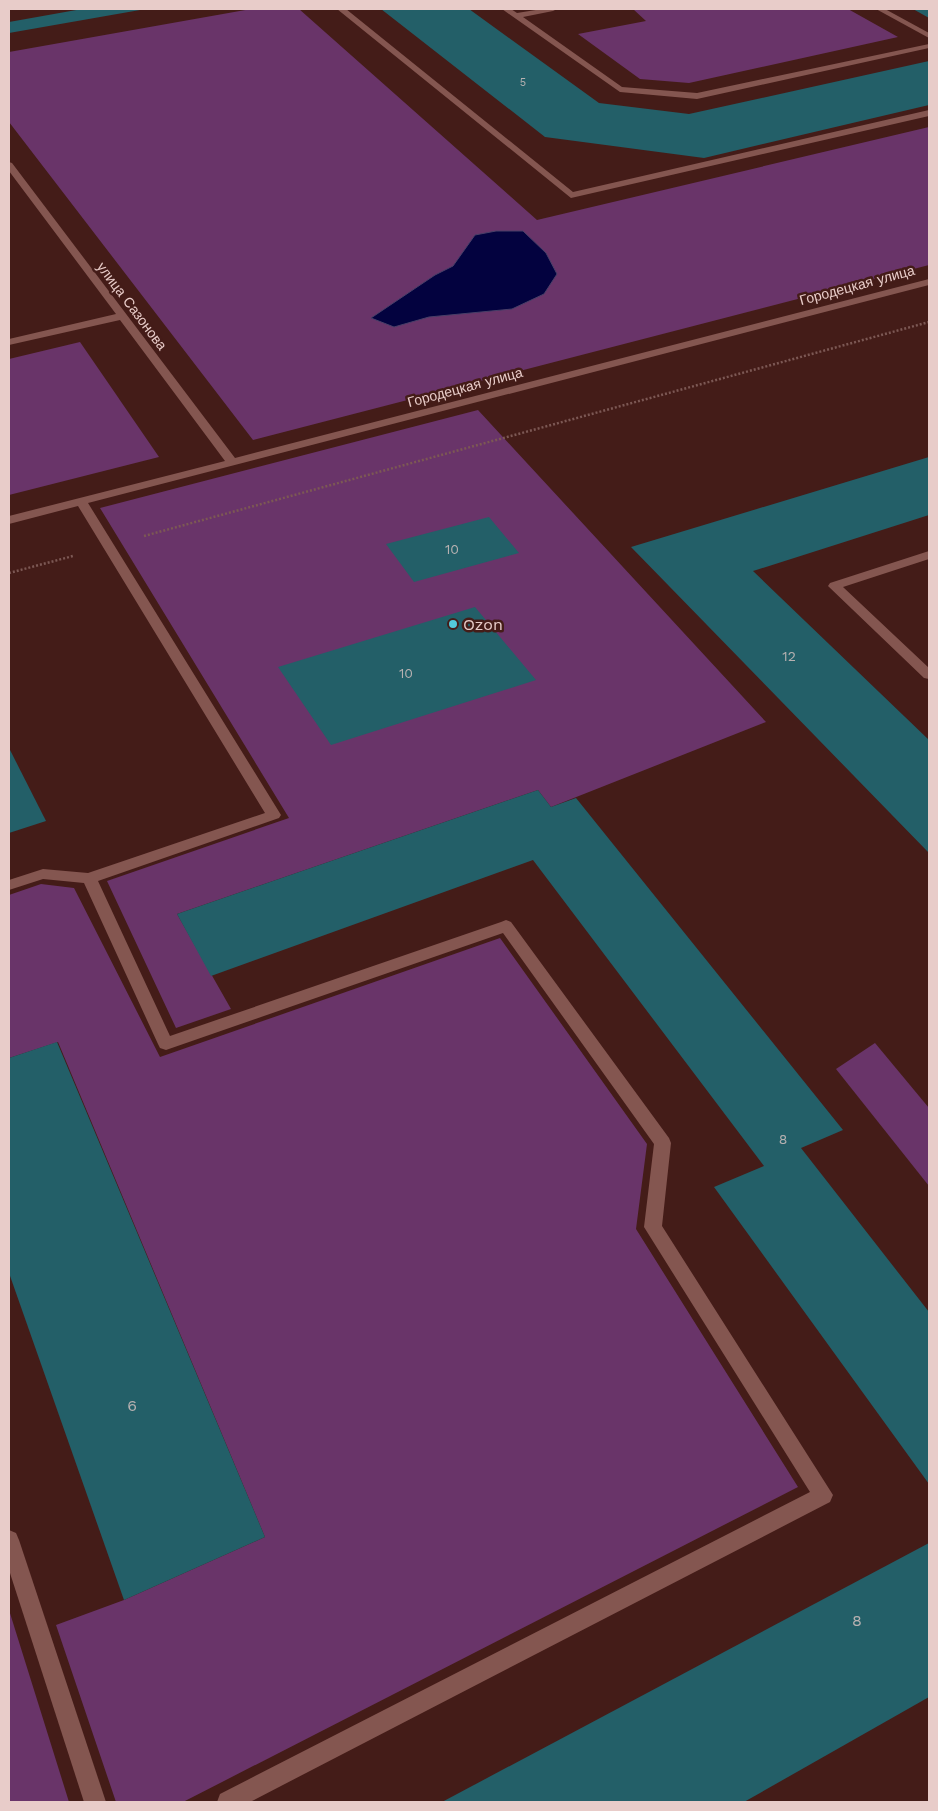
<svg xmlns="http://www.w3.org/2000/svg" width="938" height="1811" font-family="'Work Sans',sans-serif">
	<rect width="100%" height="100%" fill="#441c18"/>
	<g fill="#693469">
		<path d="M251 9H299L537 220 929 127V265L253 440 9 122V52Z"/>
		<path d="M633 9H848L898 37 689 83 640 79 578 34 646 21Z"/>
		<path d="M80 342 159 457 9 495V359Z"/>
		<path d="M478 410 766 722 551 807 538 790 177 914 231 1009 176 1028 107 881 289 818 100 508Z"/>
		<path d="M41 884 74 888 160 1057 500 938 647 1144 636 1229 798 1487 183 1802H116L56 1625 124 1600 265 1537 58 1042 9 1058V895Z"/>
		<path d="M875 1043 929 1108V1186L836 1069Z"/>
		<path d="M9 1610 69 1802H9Z"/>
	</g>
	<path fill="#03023f" stroke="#483f68" d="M496 231H523L546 253 557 274 544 294 512 309 429 317 394 327 371 318 435 275 453 266 475 235Z"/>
	<g fill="#235f68">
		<path d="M82 9 140 10 9 33V22Z"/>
		<path d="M381 9H469L599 103 689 114 929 61V105L704 158 545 137Z"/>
		<path d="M913 9H929V18Z"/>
		<path d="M929 457V515L753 571 929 740V853L631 547Z"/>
		<path d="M489 517 519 553 414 582 386 544Z"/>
		<path d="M475 607 536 680 331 745 278 667Z"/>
		<path d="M9 748 46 821 9 833Z"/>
		<path d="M538 790 551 807 576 798 843 1130 801 1148 929 1312V1484L714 1187 764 1166 533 860 211 976 177 914Z"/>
		<path d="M57 1042 265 1537 124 1600 9 1273V1058Z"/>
		<path d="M929 1543V1697L744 1802H442Z"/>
	</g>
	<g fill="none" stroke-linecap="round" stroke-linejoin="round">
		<g stroke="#7c5854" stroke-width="2.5" stroke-dasharray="2 2" stroke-linecap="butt">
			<path d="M144 536 929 322"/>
			<path d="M9 573 73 556"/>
		</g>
		<g fill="#845650" fill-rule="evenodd">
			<path d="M337 9H346L573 192 929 110V116L571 198Z"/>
			<path d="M502 9H511L517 13 542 9H557L553 11 523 17 622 87 697 93 929 44V48L697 99 620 92Z"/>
			<path d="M876 9H885L929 33V38Z"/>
			<path d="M9 162 12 163 235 458 929 279V285L88 503 281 815 279 818 98 881 170 1036 501 922 506 920 511 922 669 1138 671 1143 662 1226 833 1495 830 1502 250 1802H217L220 1794 810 1492 644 1227 654 1144 503 933 166 1050 160 1048 158 1044 84 883 43 879 9 890V880L43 869 88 873 265 813 78 506 9 524V516L225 461 120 320 9 345V339L116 314 9 171Z"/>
			<path d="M929 551V559L843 587 929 668V679L924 678 828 586 830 583Z"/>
			<path d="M9 1530 16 1533 19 1540 106 1802H84L9 1570Z"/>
		</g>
	</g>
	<circle fill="#53cbdb" stroke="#441c18" stroke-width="2" cx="453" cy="624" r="5"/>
	<g text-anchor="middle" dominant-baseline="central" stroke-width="5" stroke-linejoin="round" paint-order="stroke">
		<g font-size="11" fill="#b7b1b1">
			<text x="523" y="82">5</text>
		</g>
		<g font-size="14" fill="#e8ccc9" stroke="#441c18">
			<text transform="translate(857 285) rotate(-15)">Городецкая улица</text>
			<text transform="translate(132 306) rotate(53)">улица Сазонова</text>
			<text transform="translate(465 387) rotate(-15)">Городецкая улица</text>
		</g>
		<g font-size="14" fill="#b7b1b1">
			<text x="452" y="549">10</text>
			<text x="789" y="656">12</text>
			<text x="406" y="673">10</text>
			<text x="783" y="1139">8</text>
		</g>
		<g font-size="16" fill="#e8ccc9" stroke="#441c18" text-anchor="start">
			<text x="463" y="624">Ozon</text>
		</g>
		<g font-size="16" fill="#b7b1b1">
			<text x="132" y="1405">6</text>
			<text x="857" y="1620">8</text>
		</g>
	</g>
	<rect width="938" height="1811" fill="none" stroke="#e8ccc9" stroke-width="20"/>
</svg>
